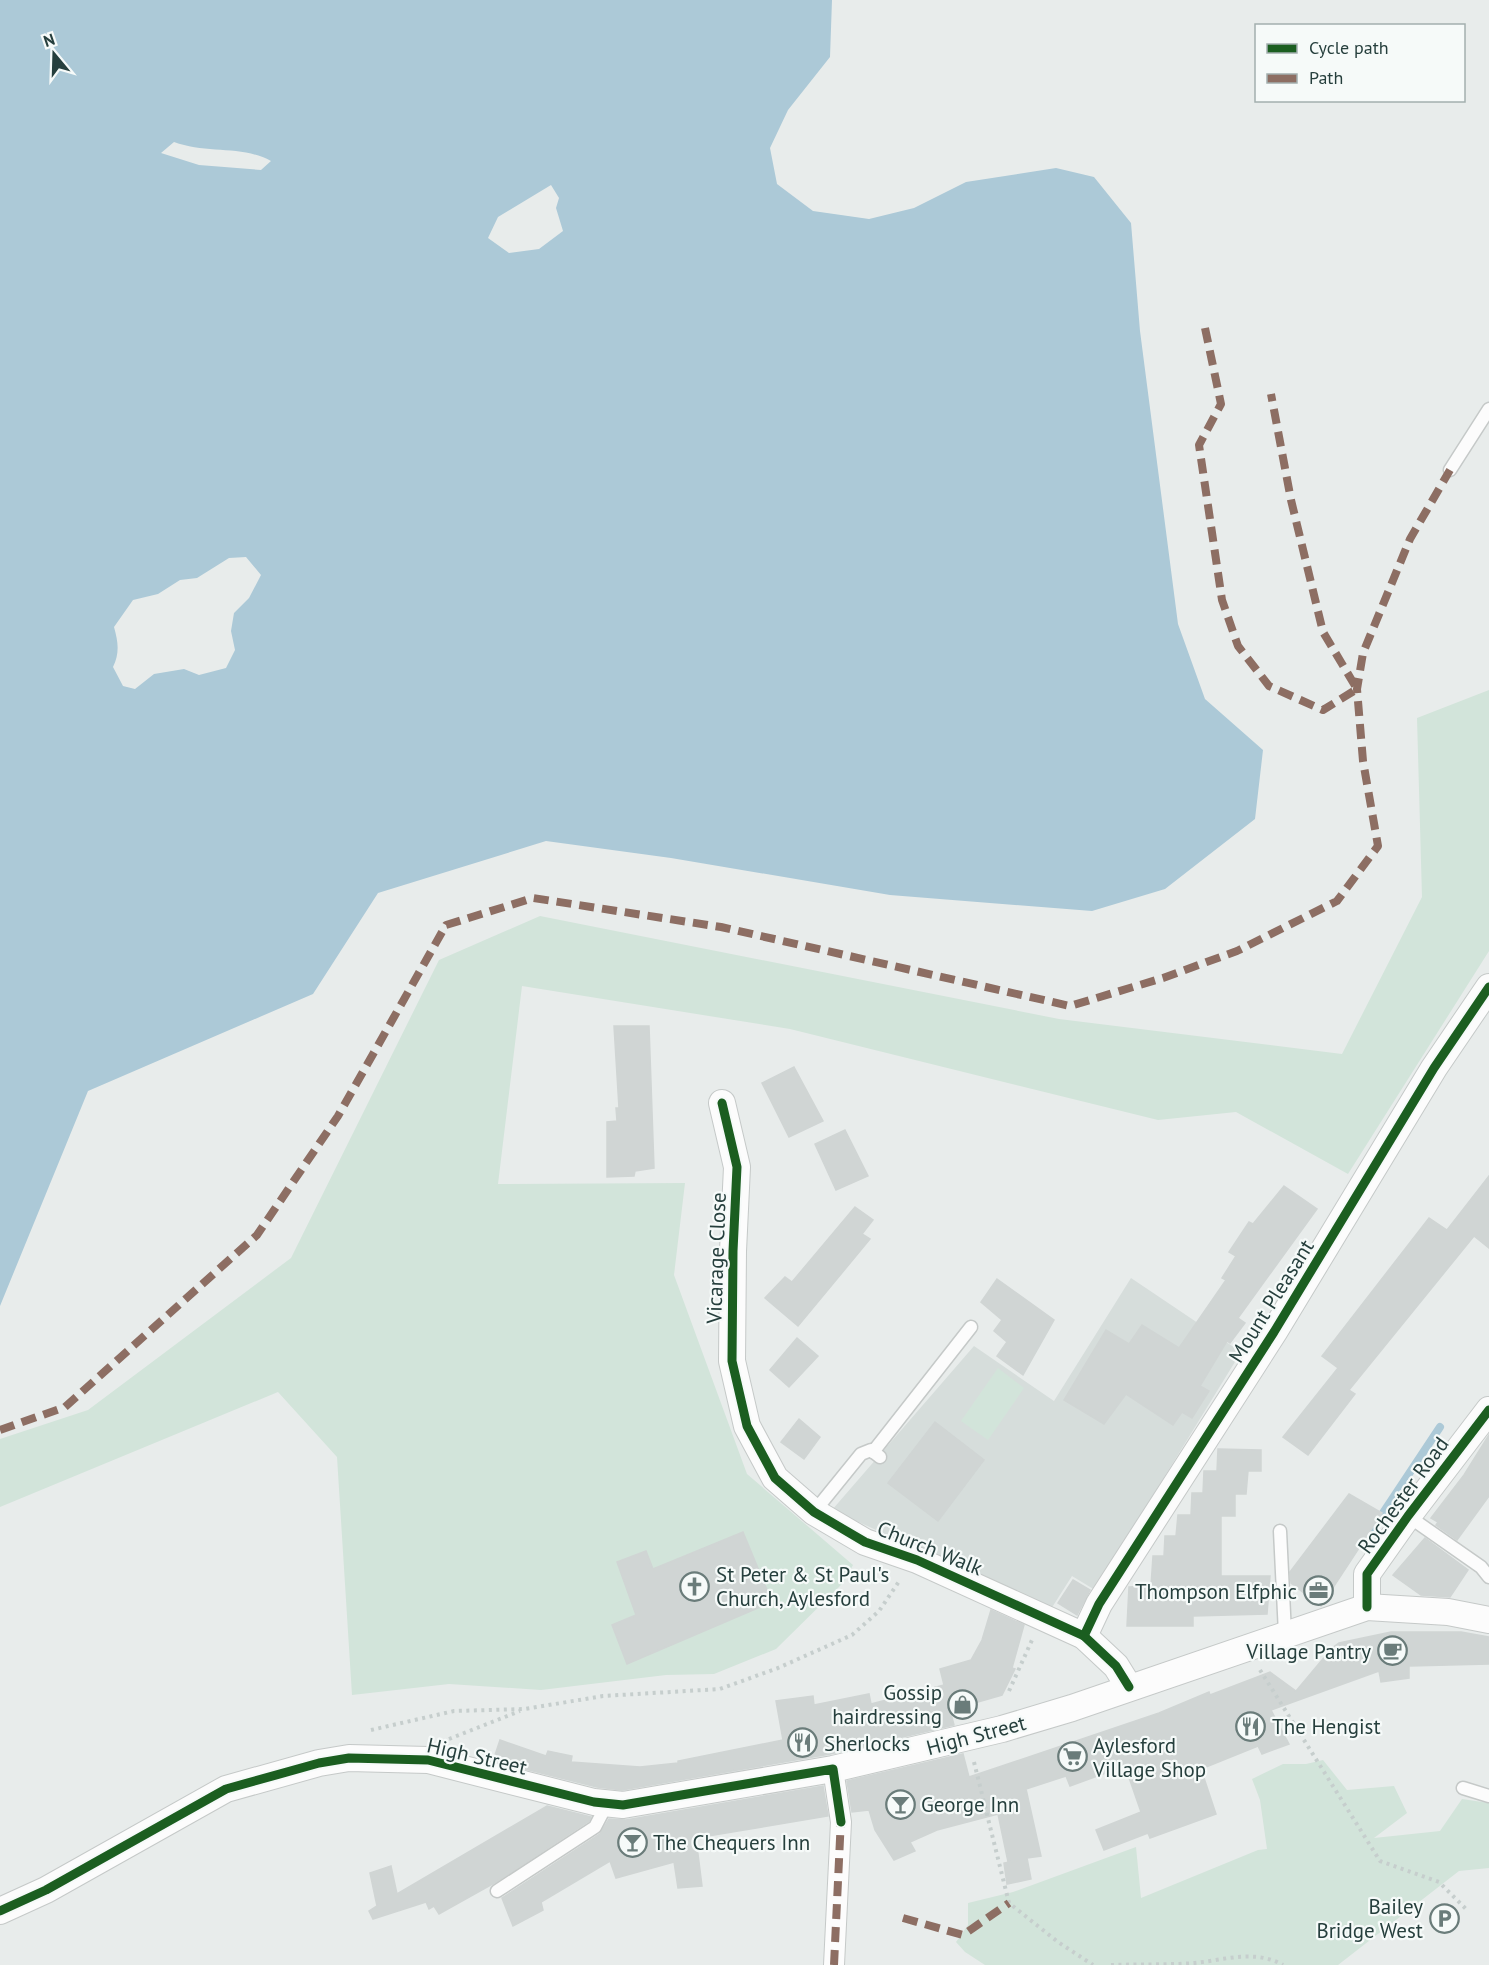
<svg xmlns="http://www.w3.org/2000/svg" width="1489" height="1965" font-family="'PT Sans',sans-serif">
	<rect width="100%" height="100%" fill="#e8eceb"/>
	<path fill="#d6dddb" d="M1131 1278 1241 1352 1095 1590 1072 1576 1051 1609 832 1510 974 1346 1054 1401Z"/>
	<g fill="#d2e4da">
		<path d="M1489 690V951L1348 1174 1236 1112 1158 1120 790 1029 522 986 498 1184 685 1183 674 1275 747 1474 853 1565 844 1582 776 1649 714 1674 666 1675 541 1690 449 1684 352 1695 337 1457 278 1392 0 1507V1439L88 1410 291 1258 439 960 540 916 1059 1019 1342 1054 1422 897 1417 718Z"/>
		<path d="M998 1368 1024 1388 988 1440 961 1421Z"/>
		<path d="M1323 1760 1347 1790 1394 1786 1407 1813 1374 1838 1440 1831 1462 1799 1489 1803V1868L1459 1871 1338 1965H985L965 1952 956 1942 968 1925V1903L1013 1892 1136 1847 1141 1898 1258 1850 1267 1849 1260 1800 1252 1779 1283 1764H1306Z"/>
	</g>
	<path fill="#acc9d7" fill-rule="evenodd" d="M0 0H832L830 57 788 110 770 148 777 184 813 211 869 219 914 208 966 182 1056 168 1094 177 1131 223 1140 331 1178 624 1205 699 1263 750 1255 819 1165 889 1092 911 890 895 671 858 546 841 378 893 313 994 88 1091 0 1306ZM174 142C206 154 242 145 271 161L261 170 199 165 161 153ZM551 185 559 198 556 208 563 231 539 249 509 253 488 238 498 217ZM246 557 261 575 249 598 234 613 231 631 235 650 226 668 199 675 184 669 154 674 135 689 123 686 113 667C120 653 118 641 114 627L133 600 158 594 180 580 197 578 229 558Z"/>
	<g fill="none" stroke-linecap="round" stroke-linejoin="round">
		<path stroke="#acc9d7" stroke-width="8" d="M1373 1528 1440 1427"/>
	</g>
	<g fill="#d0d5d4" stroke="#d0d5d4" stroke-width="1.5">
		<path d="M614 1026H649L654 1168 635 1171 634 1176 607 1177V1122L617 1121 616 1108H619Z"/>
		<path d="M794 1067 823 1121 789 1137 762 1083Z"/>
		<path d="M845 1130 868 1176 836 1190 815 1144Z"/>
		<path d="M1489 1176V1248L1474 1236 1349 1390 1355 1394 1308 1455 1283 1437 1338 1368 1322 1356 1429 1218 1447 1230Z"/>
		<path d="M1284 1186 1317 1209 1238 1318 1245 1323 1230 1343 1227 1341 1200 1386 1209 1391 1192 1418 1182 1412 1173 1425 1126 1394 1104 1424 1064 1400 1106 1330 1129 1344 1142 1325 1179 1348 1226 1280 1222 1278 1236 1256 1229 1252 1249 1222 1253 1224Z"/>
		<path d="M855 1207 873 1220 862 1234 870 1239 798 1326 765 1298 785 1277 792 1282Z"/>
		<path d="M997 1279 1054 1320 1023 1375 997 1356 1007 1342 994 1331 1002 1320 981 1302Z"/>
		<path d="M797 1338 818 1356 789 1387 770 1370Z"/>
		<path d="M799 1419 820 1437 804 1459 781 1442Z"/>
		<path d="M935 1422 984 1460 938 1521 888 1483Z"/>
		<path d="M1489 1435V1496L1457 1540 1436 1525 1438 1522 1431 1518 1464 1475Z"/>
		<path d="M1218 1449 1261 1450V1471H1248L1246 1494H1235V1516H1221V1576H1270L1267 1614 1193 1616V1626H1127L1129 1587 1151 1586 1153 1556H1164L1165 1536H1176L1178 1515H1191L1192 1493H1203L1204 1471H1217Z"/>
		<path d="M1349 1494 1382 1513 1321 1606 1291 1583 1290 1572Z"/>
		<path d="M743 1532 772 1602 627 1664 612 1625 636 1615 617 1562 646 1551 653 1569Z"/>
		<path d="M1425 1538 1468 1570 1450 1597 1421 1595 1393 1575Z"/>
		<path d="M1073 1580 1090 1590 1077 1615 1058 1603Z"/>
		<path d="M991 1610 1024 1625 1012 1668 1015 1669 1002 1695 950 1710 954 1725 830 1754 622 1790 597 1787 493 1761 500 1740 546 1756 548 1751 572 1756 571 1762 640 1767 678 1763V1761L783 1740 776 1701 813 1696 814 1705 869 1694 871 1704 944 1685 940 1669 971 1660 982 1640Z"/>
		<path d="M1391 1632H1461L1489 1637V1664L1409 1666V1678L1381 1682 1379 1671 1271 1710 1289 1744 1262 1754 1258 1746 1201 1769 1216 1814 1150 1838 1148 1833 1104 1850 1096 1830 1141 1812 1125 1766 1070 1786 1066 1776 1026 1789 1041 1856 1027 1858 1031 1879 1007 1884 1004 1863 1019 1860 1008 1862 998 1814 937 1830 910 1842 915 1851 894 1860 875 1830 869 1810 852 1812 847 1781 963 1754 969 1777 1159 1713 1209 1692 1210 1695 1270 1672 1296 1691 1332 1648 1339 1643Z"/>
		<path d="M823 1786 828 1816 696 1838 702 1886 678 1888 674 1862 616 1878 610 1861 541 1902 543 1910 513 1926 502 1898 600 1834 609 1819 626 1820Z"/>
		<path d="M547 1806 591 1817 589 1821 496 1882 439 1914 434 1906 429 1909 426 1902 373 1919 369 1911 377 1906 370 1873 391 1866 397 1894Z"/>
	</g>
	<g fill="none" stroke-linecap="round" stroke-linejoin="round">
		<defs>
			<g id="service">
				<path d="M1450 470 1489 409"/>
				<path d="M873 1452 971 1327"/>
				<path d="M814 1512 861 1454 871 1450 880 1457"/>
				<path d="M1408 1516 1481 1567 1489 1577"/>
				<path d="M1280 1531 1285 1634"/>
				<path d="M1463 1788 1489 1796"/>
				<path d="M497 1891 595 1827 607 1804"/>
			</g>
			<path id="pedestrian" d="M833 1769 841 1822 834 1965"/>
			<g id="minor">
				<path d="M722 1103 737 1167 733 1251 732 1361 747 1426 775 1478 814 1512 865 1542 917 1560 1084 1636 1116 1666 1129 1687"/>
				<path d="M1367 1607V1574L1408 1516 1489 1410"/>
				<path d="M1084 1636 1099 1604 1274 1332 1434 1068 1489 987"/>
				<path d="M0 1911 46 1890 226 1789 319 1763 349 1758 428 1760 594 1802 623 1805 833 1769 1002 1729 1072 1708 1367 1607 1448 1612 1489 1620"/>
			</g>
		</defs>
		<use href="#service" stroke="#c5c9c8" stroke-width="15"/>
		<use href="#pedestrian" stroke="#c5c9c8" stroke-width="22"/>
		<use href="#minor" stroke="#c5c9c8" stroke-width="28"/>
		<g stroke="#c6cecd" stroke-width="4" stroke-dasharray="3 4.5" stroke-linecap="butt">
			<path d="M1260 1670 1380 1861 1439 1882 1468 1911"/>
			<path d="M1009 1691 1032 1640"/>
			<path d="M371 1730 454 1711 525 1709 603 1696 720 1689 778 1668 852 1635 879 1611 900 1580"/>
			<path d="M449 1739 520 1711"/>
			<path d="M974 1762 1009 1903 1058 1942 1093 1965"/>
			<path d="M1111 1965C1139 1964 1168 1965 1195 1963 1224 1960 1255 1949 1283 1965"/>
		</g>
		<use href="#service" stroke="#fcfcfc" stroke-width="12"/>
		<use href="#pedestrian" stroke="#fcfcfc" stroke-width="20"/>
		<use href="#minor" stroke="#fcfcfc" stroke-width="26"/>
		<g stroke="#8d6e63" stroke-width="8" stroke-dasharray="15 8" stroke-linecap="butt">
			<path d="M1205 328 1221 404 1199 445 1222 600 1238 646 1269 686 1323 710 1357 689 1323 632 1291 500 1271 394"/>
			<path d="M0 1430 65 1407 257 1235 338 1116 446 925 533 898 721 927 1070 1006 1163 978 1237 951 1337 901 1378 846 1363 761 1357 689 1363 653 1410 539 1450 470"/>
			<path d="M903 1918 963 1935 1009 1903"/>
			<path d="M834 1965 841 1818"/>
		</g>
		<defs>
			<g id="cycleway">
				<path d="M722 1103 737 1167 733 1251 732 1361 747 1426 775 1478 814 1512 865 1542 917 1560 1084 1636 1116 1666 1129 1687"/>
				<path d="M1367 1607V1574L1408 1516 1489 1410"/>
				<path d="M1084 1636 1099 1604 1274 1332 1434 1068 1489 987"/>
				<path d="M0 1911 46 1890 226 1789 319 1763 349 1758 428 1760 594 1802 623 1805 833 1769 841 1822"/>
			</g>
		</defs>
		<use href="#cycleway" stroke="#f6faf9" stroke-width="13"/>
		<use href="#cycleway" stroke="#1b5e20" stroke-width="9"/>
	</g>
	<defs>
		<symbol id="church-ring" viewBox="-11 -11 22 22"><circle r="9.5" fill="#f6faf9" stroke="#6a7c7a" stroke-width="1.5"/><path d="M-1.2-6h2.4v3.5h3.3v2.4h-3.3V6h-2.4V-.1h-3.3v-2.4h3.3Z" fill="#6a7c7a"/></symbol>
		<symbol id="office-ring" viewBox="-11 -11 22 22"><circle r="9.5" fill="#f6faf9" stroke="#6a7c7a" stroke-width="1.5"/><path d="M-6-3h4V-5.5h4V-3h4V5H-6ZM-1-4.5V-3h2v-1.5ZM-6 0V1H6V0Z" fill="#6a7c7a"/></symbol>
		<symbol id="cafe-ring" viewBox="-11 -11 22 22"><circle r="9.5" fill="#f6faf9" stroke="#6a7c7a" stroke-width="1.5"/><path d="M-5.5-4.5H6V0H3Q3 3.5 0 3.5H-2.5Q-5.5 3.5-5.5 0ZM3-3.2v2h1.7v-2ZM-6 4.5H4V6H-6Z" fill="#6a7c7a"/></symbol>
		<symbol id="shop-ring" viewBox="-11 -11 22 22"><circle r="9.5" fill="#f6faf9" stroke="#6a7c7a" stroke-width="1.5"/><path d="M-5-2.5h2.3a2.7 3.5 0 0 1 5.4 0H5L5.5 6h-11ZM-1.5-2.5h3a1.5 2.3 0 0 0-3 0Z" fill="#6a7c7a"/></symbol>
		<symbol id="restaurant-ring" viewBox="-11 -11 22 22"><circle r="9.5" fill="#f6faf9" stroke="#6a7c7a" stroke-width="1.5"/><path d="M-5-6h1v4h1v-4h1v4h1v-4h1v5L-1.5 .5V6h-2V.5L-5-1ZM5-6V6H3V1.5H1.5Q1.5-4 5-6Z" fill="#6a7c7a"/></symbol>
		<symbol id="supermarket-ring" viewBox="-11 -11 22 22"><circle r="9.5" fill="#f6faf9" stroke="#6a7c7a" stroke-width="1.5"/><path d="M-6-5.5h2.5l.6 2H6L4.5 2H-2.5L-4.4-4H-6ZM-1.5 3.2a1.3 1.3 0 1 0 .1 0ZM3 3.2a1.3 1.3 0 1 0 .1 0Z" fill="#6a7c7a"/></symbol>
		<symbol id="bar-ring" viewBox="-11 -11 22 22"><circle r="9.5" fill="#f6faf9" stroke="#6a7c7a" stroke-width="1.5"/><path d="M-6-5H6L.8 .8V4.5H3.5V6h-7V4.5H-.8V.8Z" fill="#6a7c7a"/></symbol>
		<symbol id="parking-ring" viewBox="-11 -11 22 22"><circle r="9.5" fill="#f6faf9" stroke="#6a7c7a" stroke-width="1.5"/><path d="M-3.5-5.5H1a3.5 3.5 0 0 1 0 7H-1V5.5H-3.5ZM-1-3.4V-.6H.8a1.4 1.4 0 0 0 0-2.8Z" fill="#6a7c7a"/></symbol>
	</defs>
	<g fill-rule="evenodd">
		<use href="#church-ring" x="678" y="1570" width="33" height="33"/>
		<use href="#office-ring" x="1302" y="1574" width="33" height="33"/>
		<use href="#cafe-ring" x="1376" y="1634" width="33" height="33"/>
		<use href="#shop-ring" x="946" y="1688" width="33" height="33"/>
		<use href="#restaurant-ring" x="1234" y="1710" width="33" height="33"/>
		<use href="#restaurant-ring" x="786" y="1726" width="33" height="33"/>
		<use href="#supermarket-ring" x="1056" y="1740" width="33" height="33"/>
		<use href="#bar-ring" x="884" y="1788" width="33" height="33"/>
		<use href="#bar-ring" x="616" y="1826" width="33" height="33"/>
		<use href="#parking-ring" x="1428" y="1902" width="33" height="33"/>
	</g>
	<g text-anchor="middle" dominant-baseline="central" stroke-width="4.5" stroke-linejoin="round" paint-order="stroke">
		<g font-size="21" fill="#263f3d" stroke="#f6faf9">
			<text transform="translate(716 1258) rotate(-88)">Vicarage Close</text>
			<text transform="translate(1271 1301) rotate(-58)">Mount Pleasant</text>
			<text transform="translate(1403 1495) rotate(-54)">Rochester Road</text>
			<text transform="translate(930 1548) rotate(22)">Church Walk</text>
			<text transform="translate(976 1735) rotate(-15)">High Street</text>
			<text transform="translate(477 1756) rotate(13)">High Street</text>
		</g>
		<g font-size="21" fill="#263f3d" stroke="#f6faf9" text-anchor="start">
			<text x="716" y="1574">St Peter &amp; St Paul's<tspan x="716" dy="24">Church, Aylesford</tspan></text>
			<text x="1297" y="1591" text-anchor="end">Thompson Elfphic</text>
			<text x="1371" y="1651" text-anchor="end">Village Pantry</text>
			<text x="942" y="1692" text-anchor="end">Gossip<tspan x="942" dy="24">hairdressing</tspan></text>
			<text x="1272" y="1726">The Hengist</text>
			<text x="824" y="1743">Sherlocks</text>
			<text x="1093" y="1745">Aylesford<tspan x="1093" dy="24">Village Shop</tspan></text>
			<text x="921" y="1804">George Inn</text>
			<text x="653" y="1842">The Chequers Inn</text>
			<text x="1423" y="1906" text-anchor="end">Bailey<tspan x="1423" dy="24">Bridge West</tspan></text>
		</g>
	</g>
	<rect x="1255" y="24" width="210" height="78" fill="#f6faf9" stroke="#a3afae" stroke-width="1.5"/>
	<rect x="1267" y="44" width="30" height="9" fill="#1b5e20" stroke="#a3afae" stroke-width="1.5"/>
	<text x="1309" y="54" font-size="18" fill="#263f3d">Cycle path</text>
	<rect x="1267" y="74" width="30" height="9" fill="#8d6e63" stroke="#a3afae" stroke-width="1.5"/>
	<text x="1309" y="84" font-size="18" fill="#263f3d">Path</text>
	<g transform="translate(54 54) rotate(341)" stroke="#f6faf9" stroke-width="4.5" paint-order="stroke">
	<path d="M0-4.5L10 22L0 15L-10 22Z" fill="#263f3d"/>
	<text y="-9" font-size="16" font-weight="bold" text-anchor="middle" fill="#263f3d">N</text>
	</g>
</svg>
